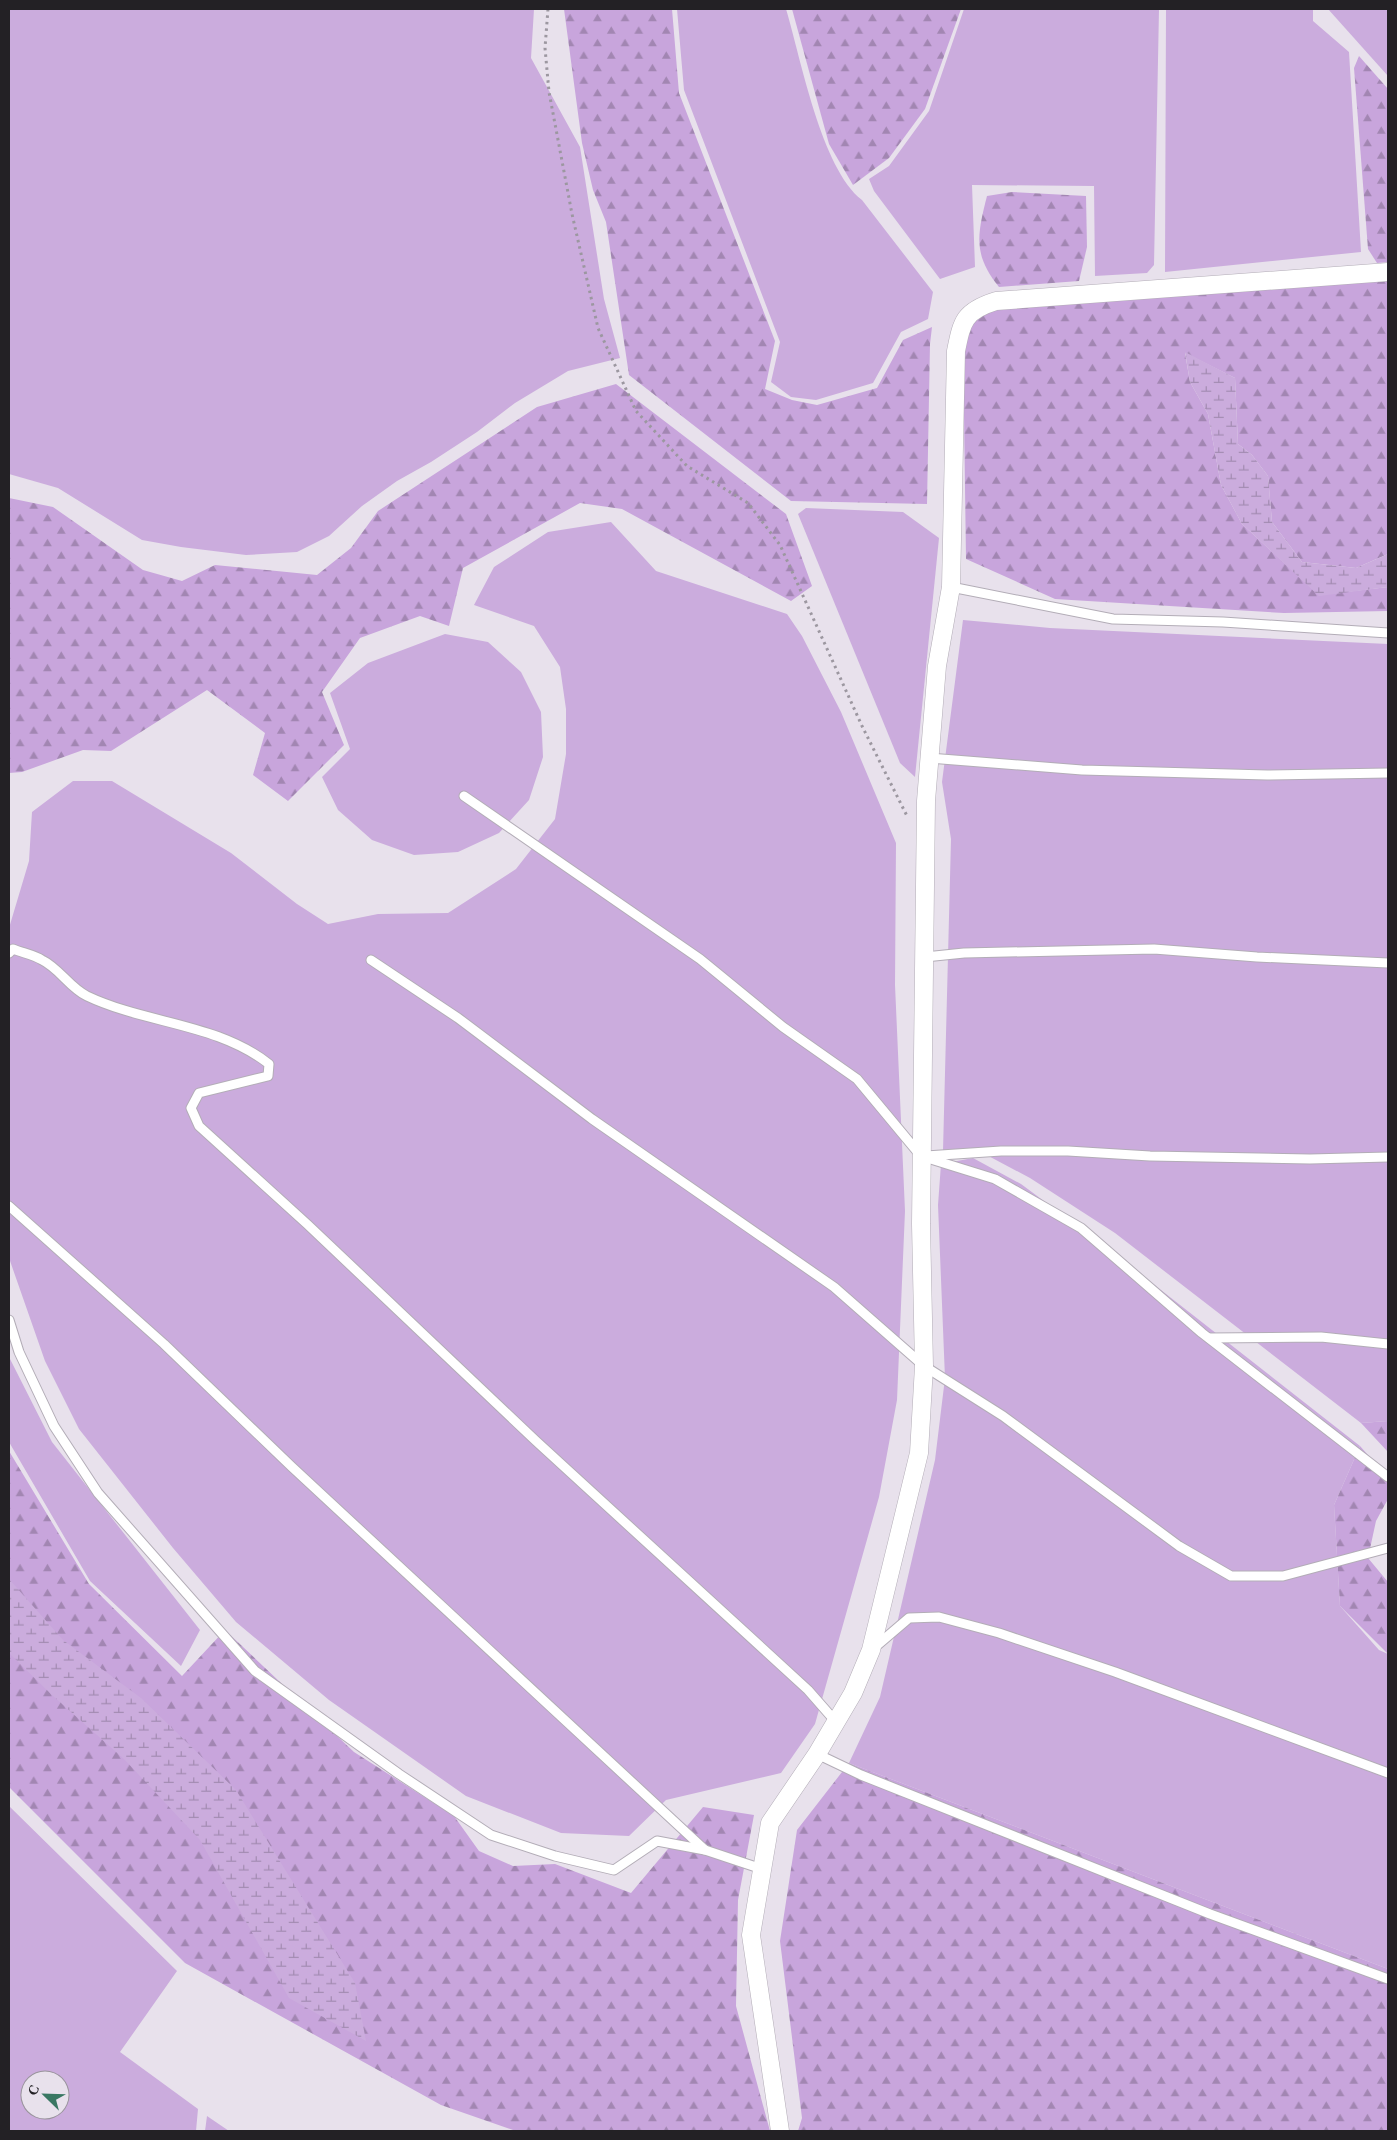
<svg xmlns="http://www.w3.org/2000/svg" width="1397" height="2140" font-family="Spectral,serif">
	<defs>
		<pattern id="forest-firs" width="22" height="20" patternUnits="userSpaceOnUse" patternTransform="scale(1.25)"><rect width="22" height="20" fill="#c8a5dc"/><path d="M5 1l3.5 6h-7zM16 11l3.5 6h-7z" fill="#a286b2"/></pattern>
		<pattern id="wetland-marsh" width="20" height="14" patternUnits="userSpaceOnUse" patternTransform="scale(1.25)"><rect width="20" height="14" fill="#cbacdd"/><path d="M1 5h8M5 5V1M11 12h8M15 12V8" fill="none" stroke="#a48cb3"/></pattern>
	</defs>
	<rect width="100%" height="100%" fill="#e8e1ec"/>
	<g fill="#cbacdd" fill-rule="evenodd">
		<path d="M9 9H534L531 58 580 147 604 299 620 358 568 371 515 403 477 432 431 462 397 481 362 506 329 536 297 552 246 555 181 547 142 540 58 488 9 474Z"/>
		<path d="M677 9H786C801 59 821 168 862 200L933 292 928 319 901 332 873 383 816 400 791 397 771 382 780 342 684 90Z"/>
		<path d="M964 9H1159L1154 265 1147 273 1095 276 1094 186 972 185 975 267 940 279 874 191 869 179 889 166 929 111Z"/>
		<path d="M1166 9H1313V21L1349 52 1361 252 1165 272Z"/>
		<path d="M1328 9H1388V76Z"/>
		<path d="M806 508 903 512 939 538 915 777 900 763 798 514Z"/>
		<path d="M611 522 656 571 787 614 802 636 841 712 896 843 895 985 905 1211 897 1400 879 1497 815 1724 781 1773 666 1800 629 1836 561 1833 466 1796 329 1700 236 1622 173 1548 79 1429 45 1361 9 1258V928L29 861 32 812 73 781H112L231 853 297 904 328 924 378 914 448 913 516 869 555 819 566 754V709L560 667 534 626 474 605 494 567 548 532Z"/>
		<path d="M963 620 1050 628 1388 644V1421L1361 1423 1115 1233 1030 1178 981 1152 943 1151 951 839 942 782Z"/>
		<path d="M445 634 488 642 521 672 541 712 543 757 529 800 499 833 458 852 414 855 372 840 338 810 322 777 350 749 330 693 368 663Z"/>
		<path d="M973 1158 1021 1184 1106 1247 1360 1446 1334 1505 1340 1606 1379 1650 1388 1654V1969L849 1763 880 1697 935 1460 945 1378 938 1205 941 1164Z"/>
		<path d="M9 1357 52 1442 200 1630 181 1666 90 1581 9 1442Z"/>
		<path d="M9 1806 177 1971 120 2052 198 2109 196 2131H9ZM30 2080H60V2110H30Z"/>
		<path d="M207 2116 229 2131H205Z"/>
	</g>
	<g fill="url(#forest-firs)">
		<path d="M564 9H672L679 93 775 341 765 389 792 400 817 405 877 388 903 340 932 327 930 344 927 504 791 501 629 375 606 222 593 190 582 143Z"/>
		<path d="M792 9H961L925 109 889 158 853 185 829 144Z"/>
		<path d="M1359 56 1388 89V262L1377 263 1368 249 1354 68Z"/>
		<path d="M1012 192 1086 196 1087 247 1079 281 999 287C973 255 977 235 987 196Z"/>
		<path d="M1388 276V554L1356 568 1302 562 1272 522 1268 476 1252 455 1238 444 1235 378 1185 353 1190 382 1208 414 1221 485 1242 524 1319 595 1388 587V611L1284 613 1055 599 966 559 963 342 974 322 987 307Z"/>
		<path d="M616 384 786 514 812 586 791 601 622 509 580 503 463 568 449 626 420 616 360 638 322 692 344 745 288 801 253 775 265 733 207 690 111 751 83 750 22 772 9 773V498L53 507 143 570 182 581 215 565 317 575 351 548 378 511 537 407Z"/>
		<path d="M1388 1421V1452L1361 1423Z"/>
		<path d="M1360 1446 1388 1478V1499L1376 1521 1368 1558 1388 1582V1654L1340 1606 1334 1505Z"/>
		<path d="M9 1451 89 1584 182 1676 225 1630 354 1752 454 1816 479 1851 513 1866 555 1864 631 1893 703 1807 754 1815 738 1900 736 2006 770 2131H516L441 2105 185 1963 9 1787Z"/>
		<path d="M849 1763 1388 1969V2131H798L802 2118 780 1941 797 1830Z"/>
	</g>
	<g fill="url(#wetland-marsh)">
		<path d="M1185 352 1235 378 1238 444 1252 455 1268 476 1272 522 1302 562 1356 568 1388 554V587L1319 596 1242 524 1221 485 1208 414 1190 382Z"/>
		<path d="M9 1579 63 1640 141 1698 236 1790 355 1983 366 2041 289 1998 200 1840 124 1759 53 1696 9 1653Z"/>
	</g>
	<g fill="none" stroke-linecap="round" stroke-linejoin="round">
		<defs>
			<g id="service">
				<path d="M951 587 1113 619 1223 622 1388 633"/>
				<path d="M929 758 1082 770 1267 775 1388 773"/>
				<path d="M464 796 700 959 783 1027 857 1079 921 1156 995 1179 1081 1228 1202 1333 1388 1477"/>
				<path d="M9 953 13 949C23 953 34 955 42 960 59 968 70 988 87 996 146 1024 217 1023 269 1064L268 1076 199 1093 191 1108 199 1126 307 1224 536 1441 808 1690 836 1722"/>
				<path d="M925 957 964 953 1154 949 1257 957 1388 963"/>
				<path d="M371 960 458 1018 592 1119 834 1287 924 1366 1003 1416 1179 1546 1231 1576H1283L1388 1548"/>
				<path d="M926 1156 1001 1151H1068L1150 1156 1310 1159 1388 1157"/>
				<path d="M9 1206 164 1344 292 1467 705 1850"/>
				<path d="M9 1320 19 1352 54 1426 98 1493 255 1671 399 1774 491 1835 555 1856 614 1870 657 1841 705 1850 762 1869"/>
				<path d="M1209 1338 1321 1337 1388 1344"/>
				<path d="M875 1647 909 1618 939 1617 999 1633 1115 1672 1388 1773"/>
				<path d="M817 1754 861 1775 1210 1914 1388 1979"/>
			</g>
			<path id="minor" d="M780 2131 751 1935 770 1823 817 1754 853 1693 871 1650 919 1453 924 1366 921 1224 926 801 937 666 951 587 956 351C962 321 964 311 996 301L1388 272"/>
		</defs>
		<use href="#service" stroke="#b3adb7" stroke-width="11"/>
		<use href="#minor" stroke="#b3adb7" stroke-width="19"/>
		<path stroke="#9c97a0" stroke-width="3" stroke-dasharray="2.5 4" stroke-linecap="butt" d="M548 9 545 48 549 92 572 214 598 328 636 411 687 466 748 503 780 545 862 726 907 816"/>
		<use href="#service" stroke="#fff" stroke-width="9"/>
		<use href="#minor" stroke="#fff" stroke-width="18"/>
	</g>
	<rect width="1397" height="2140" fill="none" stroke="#232125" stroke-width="20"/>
	<g transform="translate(45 2095) rotate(293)"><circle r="24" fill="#e8e1ec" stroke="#99949c"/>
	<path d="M0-4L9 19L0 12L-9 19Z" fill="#397763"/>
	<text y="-8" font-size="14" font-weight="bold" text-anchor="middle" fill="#232125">С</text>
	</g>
</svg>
